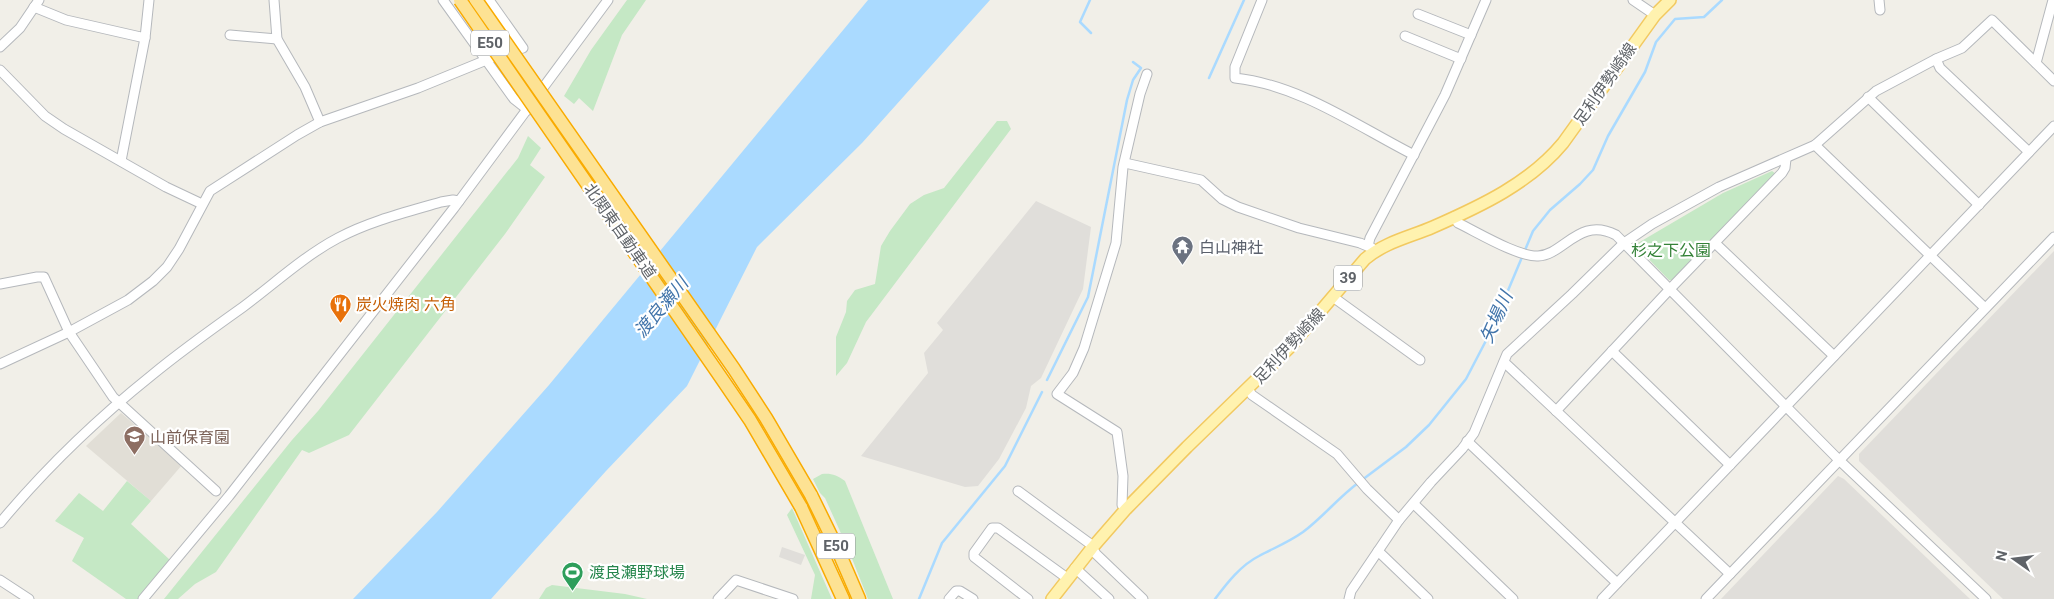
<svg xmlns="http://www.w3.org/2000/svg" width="2054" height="599" font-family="Roboto,'Noto Sans JP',sans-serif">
	<rect width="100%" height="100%" fill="#f1efe8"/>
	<g fill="#e0deda">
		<path d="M1036 201 1091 227 1083 289 1041 378 1031 386 1026 408 999 459 978 486 965 487 861 456 928 373 924 353 943 330 937 323Z"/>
		<path d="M2054 251V599H2003L1859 461V454Z"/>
		<path d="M1838 476 1844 479 1970 599H1721Z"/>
		<path d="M782 547 805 555 801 565 779 557Z"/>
	</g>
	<path fill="#e1ded6" d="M121 413 182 465 151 501 86 446Z"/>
	<g fill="#c5e8c5">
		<path d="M627 0H646L622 35 593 111 579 98 574 104 564 96 591 50Z"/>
		<path d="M997 121H1007L1011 129 866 322 847 363 836 376V337L846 312 847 301 855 290 875 284 881 246 890 231 910 204 924 195 944 188Z"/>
		<path d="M528 136 541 148 530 165 545 177 505 234 349 435 309 453 302 450 216 572 195 584 178 599H164L292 440 318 411 518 158Z"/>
		<path d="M1772 171 1776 174 1674 280H1669L1637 247 1638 243 1723 193Z"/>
		<path d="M822 474C831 473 837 475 845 481L893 599H868L849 551 825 498 820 493 813 479Z"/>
		<path d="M127 481 151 501 131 524 170 560 138 599H126L72 561 84 538 55 521 79 493 103 511Z"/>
		<path d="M792 508 832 599H811L815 575 787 515Z"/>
		<path d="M552 585 625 594 647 599H539L546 588Z"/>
	</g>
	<path fill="#aadaff" d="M868 0H990L862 143 757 247 687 386 606 471 491 599H353L437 512 549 385Z"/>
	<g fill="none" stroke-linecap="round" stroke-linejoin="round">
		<g stroke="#aadaff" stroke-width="2.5">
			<path d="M1090 0 1080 22 1091 33"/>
			<path d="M1209 78 1244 0"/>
			<path d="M1047 380 1088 297 1127 100 1133 80 1141 68 1133 62"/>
			<path d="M1362 480 1406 447 1429 425 1466 379 1491 331 1533 231 1550 210 1580 184 1593 170 1608 136 1645 72 1656 42 1675 19 1704 17 1722 0"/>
			<path d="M919 599 942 543 1005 466 1042 392"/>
			<path d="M1215 599C1227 583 1241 565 1259 556 1274 548 1289 542 1303 532 1323 517 1338 498 1358 483"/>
		</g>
		<defs>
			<g id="minor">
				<path d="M274 0 277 39 305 87 320 122"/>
				<path d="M443 0 514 99 528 110"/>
				<path d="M1262 0 1235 67V78C1300 85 1357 126 1414 155"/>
				<path d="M1633 0 1655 15"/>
				<path d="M1879 0 1880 10"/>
				<path d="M34 7 66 20 145 38 149 0"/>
				<path d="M1418 14 1471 35"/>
				<path d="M230 35 277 39"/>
				<path d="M1405 36 1461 59"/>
				<path d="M0 47 20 28 39 0"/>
				<path d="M1936 59 1940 68 2029 152"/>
				<path d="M2036 63 2053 0"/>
				<path d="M0 70 45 116 64 129 166 187 202 204"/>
				<path d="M1868 97 1979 205"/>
				<path d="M1815 145 1985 308"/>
				<path d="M121 161 145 38"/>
				<path d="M1125 163 1201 180 1222 199 1238 207 1299 228 1360 243 1372 248"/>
				<path d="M1454 217 1458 223C1477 232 1518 257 1538 256 1564 255 1579 216 1616 235L1839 460 1986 599"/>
				<path d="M1715 243 1834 356"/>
				<path d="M1368 246 1370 238 1445 95 1486 0"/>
				<path d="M0 284 37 277H44L69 332 113 397 216 491"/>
				<path d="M1333 297 1420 360"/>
				<path d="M1612 351 1730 465"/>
				<path d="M1504 362 1730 574"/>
				<path d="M0 364 69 332 128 300 153 281 167 267 179 249 210 191 297 135 320 122 418 88 506 52 523 48 489 0"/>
				<path d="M1248 389 1252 395 1337 454 1367 489 1399 520"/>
				<path d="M1556 411 1670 289 1782 173 1785 168 1786 159"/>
				<path d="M1467 441 1617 583"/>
				<path d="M1018 491 1089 543 1096 554 1143 599"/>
				<path d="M1414 504 1513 599"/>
				<path d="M1126 509 1122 505 1123 476 1117 432 1057 394 1073 373 1084 348 1116 243 1123 167 1140 94 1147 74"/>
				<path d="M0 523C45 469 97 419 152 375 181 351 212 329 243 307 274 284 304 256 338 238 370 221 407 212 441 202L453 200 459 201"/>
				<path d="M1378 551 1428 599"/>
				<path d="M1075 568 1109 599"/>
				<path d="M0 580 29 599"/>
				<path d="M143 599 229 496 454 208 608 0"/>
				<path d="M718 599 736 580 793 599"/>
				<path d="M949 599 956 591H960L973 599"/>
				<path d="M1028 599 974 557V553L992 528H998L1067 578"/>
				<path d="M1349 599 1351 591 1399 520 1431 482 1462 449 1474 433 1507 354 1572 294 1624 243 1652 224 1719 187 1815 145 1876 91 1936 59 1962 48 1992 20 2054 81"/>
				<path d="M1602 599 2054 126"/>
				<path d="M1706 599 2054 237"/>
			</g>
			<path id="major" d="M1052 599 1092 548 1126 509 1187 447 1289 348 1365 259C1385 242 1410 237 1433 227 1481 206 1530 183 1563 143L1655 15 1670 0"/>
			<g id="highway">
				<path d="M811 495 837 548 859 599"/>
				<path d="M801 507 843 599"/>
			</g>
		</defs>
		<use href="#minor" stroke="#b5b8bc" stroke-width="11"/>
		<use href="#major" stroke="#f2c960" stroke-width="14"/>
		<use href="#highway" stroke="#f9ab00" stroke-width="15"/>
		<use href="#minor" stroke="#fff" stroke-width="9"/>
		<use href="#major" stroke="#fff2af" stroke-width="11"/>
		<use href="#highway" stroke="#fde293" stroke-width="12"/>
		<defs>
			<g id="highway-bridge">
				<path d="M460 0 722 379 750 420 801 507"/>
				<path d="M476 0 734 369 766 418 811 495"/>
			</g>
		</defs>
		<use href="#highway-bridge" stroke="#f9ab00" stroke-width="15" stroke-linecap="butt"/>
		<use href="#highway-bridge" stroke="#fde293" stroke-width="12"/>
	</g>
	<defs>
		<symbol id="temple-pin" viewBox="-11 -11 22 30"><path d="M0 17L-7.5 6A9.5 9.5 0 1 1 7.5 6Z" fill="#6b7280" stroke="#fff"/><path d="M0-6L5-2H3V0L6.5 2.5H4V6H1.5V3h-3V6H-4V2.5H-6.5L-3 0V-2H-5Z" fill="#fff"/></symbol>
		<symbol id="restaurant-pin" viewBox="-11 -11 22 30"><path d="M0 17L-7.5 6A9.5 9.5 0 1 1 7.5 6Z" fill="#e8710a" stroke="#fff"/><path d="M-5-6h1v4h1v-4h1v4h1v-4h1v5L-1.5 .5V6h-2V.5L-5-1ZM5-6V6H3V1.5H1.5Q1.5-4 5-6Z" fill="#fff"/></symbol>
		<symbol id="school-pin" viewBox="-11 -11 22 30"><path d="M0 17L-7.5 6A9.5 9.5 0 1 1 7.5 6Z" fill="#8d6e63" stroke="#fff"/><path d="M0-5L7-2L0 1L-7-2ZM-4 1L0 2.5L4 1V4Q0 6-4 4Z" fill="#fff"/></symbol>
		<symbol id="stadium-pin" viewBox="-11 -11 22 30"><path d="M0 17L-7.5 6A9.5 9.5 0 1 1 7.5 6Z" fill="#2e9e5b" stroke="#fff"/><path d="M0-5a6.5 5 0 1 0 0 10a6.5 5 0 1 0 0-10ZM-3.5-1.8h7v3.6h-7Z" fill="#fff"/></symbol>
	</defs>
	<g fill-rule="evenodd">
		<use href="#temple-pin" x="1170" y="234" width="25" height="34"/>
		<use href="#restaurant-pin" x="328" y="292" width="25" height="34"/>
		<use href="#school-pin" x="122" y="424" width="25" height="34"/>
		<use href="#stadium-pin" x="560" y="560" width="25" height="34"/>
	</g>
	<g text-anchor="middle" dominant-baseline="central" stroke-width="4.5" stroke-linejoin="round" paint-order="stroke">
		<g fill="#fff" stroke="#8f9295" stroke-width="1">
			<rect x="471" y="30.5" width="38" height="25" rx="4"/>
			<rect x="1334" y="265.5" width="28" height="25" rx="4"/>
			<rect x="817" y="533.5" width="38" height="25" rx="4"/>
		</g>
		<g font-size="15" font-weight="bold" fill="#5f6368">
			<text x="490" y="43">E50</text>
			<text x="1348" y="278">39</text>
			<text x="836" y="546">E50</text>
		</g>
		<g font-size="16" fill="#5f6368" stroke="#fff">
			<text transform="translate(1605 84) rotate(-55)">足利伊勢崎線</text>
			<text transform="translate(620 231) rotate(55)">北関東自動車道</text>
			<text transform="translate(1289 346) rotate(-47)">足利伊勢崎線</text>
		</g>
		<g font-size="16" fill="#5b616d" stroke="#fff" text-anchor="start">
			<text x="1199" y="247">白山神社</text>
		</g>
		<g font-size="16" fill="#348238" stroke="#fff">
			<text x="1671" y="250">杉之下公園</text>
		</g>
		<g font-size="16" fill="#c56008" stroke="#fff" text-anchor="start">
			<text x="356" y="304">炭火焼肉 六角</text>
		</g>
		<g font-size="16" fill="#785e54" stroke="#fff" text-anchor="start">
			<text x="150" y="437">山前保育園</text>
		</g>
		<g font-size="16" fill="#27864d" stroke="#fff" text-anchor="start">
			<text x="589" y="572">渡良瀬野球場</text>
		</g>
		<g font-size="18" font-style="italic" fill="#4174aa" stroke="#fff">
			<text transform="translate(661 307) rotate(-50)">渡良瀬川</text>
			<text transform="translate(1496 317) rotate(-66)">矢場川</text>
		</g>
	</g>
	<g transform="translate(2014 559) rotate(284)" stroke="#ffffff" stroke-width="4" paint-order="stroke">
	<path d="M0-4L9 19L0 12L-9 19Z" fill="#5f6368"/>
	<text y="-8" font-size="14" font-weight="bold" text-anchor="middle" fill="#5f6368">N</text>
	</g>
</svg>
